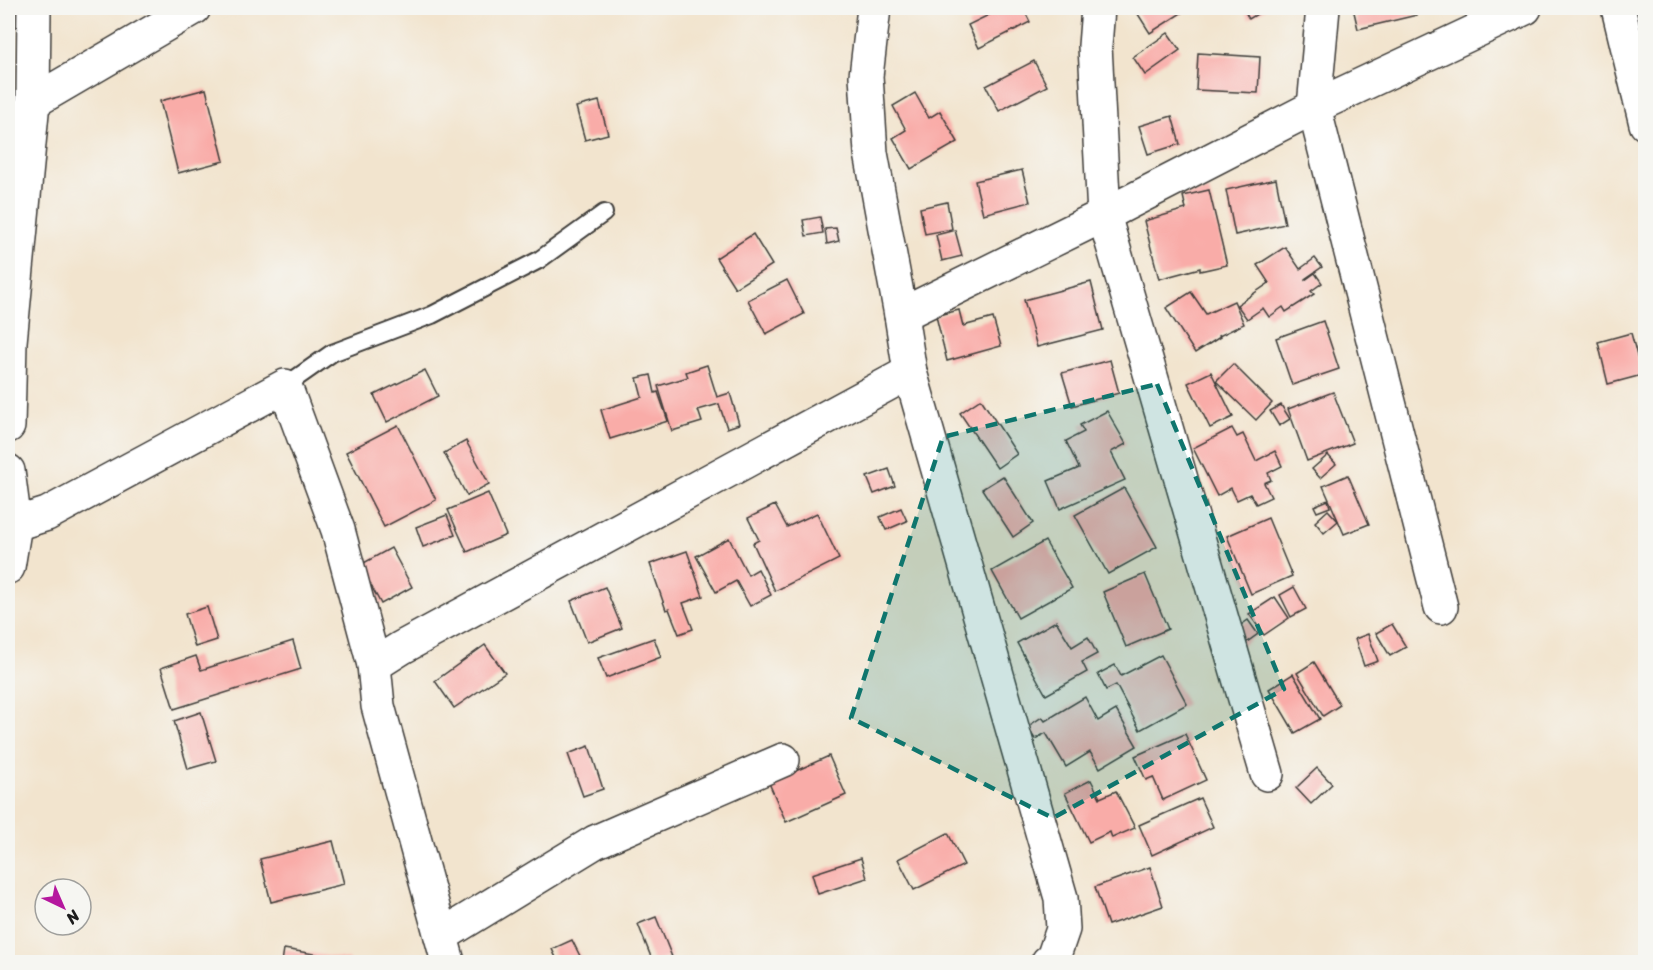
<svg xmlns="http://www.w3.org/2000/svg" width="1653" height="970" font-family="Sriracha,sans-serif">
	<rect width="100%" height="100%" fill="#f6f6f2"/>
	<filter id="ink" filterUnits="userSpaceOnUse"><feTurbulence type="fractalNoise" baseFrequency=".0167" numOctaves="2"/><feDisplacementMap in="SourceGraphic" scale="12" xChannelSelector="R" yChannelSelector="G"/><feConvolveMatrix kernelMatrix="1 2 1 2 8 2 1 2 1" color-interpolation-filters="sRGB"/></filter>
	<filter id="wash" filterUnits="userSpaceOnUse"><feTurbulence type="fractalNoise" baseFrequency=".008" numOctaves="4" result="noise"/><feDisplacementMap in="SourceGraphic" scale="24" xChannelSelector="R" yChannelSelector="G"/><feGaussianBlur stdDeviation="1.35" result="paint"/><feColorMatrix in="noise" values="0 0 0 0 0 0 0 0 0 0 0 0 0 0 0 0 0 1.4 0 .05"/><feComposite in="paint" operator="in"/></filter>
	<g filter="url(#wash)">
		<rect width="100%" height="100%" fill="#f2e4ce"/>
		<g id="blocks">
			<g fill="#f9aca8">
				<path d="M1003 8H1023L1030 22 979 48 968 25Z"/>
				<path d="M1141 8H1185L1186 10 1150 33 1136 11Z"/>
				<path d="M1243 8H1267L1249 19Z"/>
				<path d="M1353 8H1415L1417 15 1358 29Z"/>
				<path d="M1168 33 1180 50 1145 75 1133 57Z"/>
				<path d="M1198 53 1260 57 1258 93 1196 90Z"/>
				<path d="M1034 61 1047 86 999 111 986 86Z"/>
				<path d="M206 89 224 161 178 173 160 101Z"/>
				<path d="M915 93 929 118 940 111 958 142 911 169 893 138 906 130 893 106Z"/>
				<path d="M599 101 608 134 585 140 576 107Z"/>
				<path d="M1172 116 1180 144 1148 154 1139 126Z"/>
				<path d="M1022 170 1030 202 983 214 975 181Z"/>
				<path d="M1276 179 1285 224 1235 235 1226 190Z"/>
				<path d="M1209 190 1227 265 1200 271V268L1159 279 1144 221 1186 209 1183 196Z"/>
				<path d="M947 202 952 229 925 234 920 208Z"/>
				<path d="M820 217 823 233 806 236 803 220Z"/>
				<path d="M836 228 839 241 827 244 825 229Z"/>
				<path d="M955 230 962 256 942 261 936 235Z"/>
				<path d="M753 234 772 265 735 288 716 258Z"/>
				<path d="M1285 247 1300 269 1315 258 1322 267 1305 279V280L1315 273 1322 283 1311 291 1314 294 1286 312 1283 307 1269 317 1263 308 1247 319 1237 305 1269 283 1257 265Z"/>
				<path d="M787 280 804 314 766 334 748 300Z"/>
				<path d="M1091 282 1103 330 1037 347 1024 300Z"/>
				<path d="M1191 292 1206 314 1234 301 1244 324 1219 336 1220 337 1195 353 1166 308Z"/>
				<path d="M959 310 963 326 993 318 1001 346 947 361 936 316Z"/>
				<path d="M1323 321 1339 369 1292 385 1276 338Z"/>
				<path d="M1631 333 1642 375 1608 384 1598 342Z"/>
				<path d="M1110 360 1119 393 1072 406 1062 373Z"/>
				<path d="M1233 364 1272 403 1256 420 1216 381Z"/>
				<path d="M707 365 717 397 730 393 739 424 727 428 719 404 698 410 702 422 672 431 658 386 688 377 686 372Z"/>
				<path d="M425 370 438 396 387 422 374 395Z"/>
				<path d="M1211 372 1233 417 1210 428 1188 383Z"/>
				<path d="M651 375 655 393 658 392 668 421 610 439 601 410 642 397 637 378Z"/>
				<path d="M1333 392 1353 443 1307 461 1288 409Z"/>
				<path d="M981 399 1017 454 997 468 960 413Z"/>
				<path d="M1281 405 1290 419 1279 426 1270 411Z"/>
				<path d="M1107 411 1126 444 1111 452 1125 480 1060 509 1048 481 1079 468 1066 441 1084 432 1080 425Z"/>
				<path d="M398 425 436 500 384 527 346 452Z"/>
				<path d="M1232 428 1237 437 1243 434 1256 461 1275 451 1282 466 1268 473 1271 480 1264 483 1271 497 1256 504 1250 494 1237 500 1231 488 1217 496 1193 448Z"/>
				<path d="M466 441 489 484 467 496 444 453Z"/>
				<path d="M1328 455 1336 464 1320 478 1312 469Z"/>
				<path d="M889 469 895 486 874 494 867 477Z"/>
				<path d="M1348 475 1369 524 1344 534 1323 486Z"/>
				<path d="M1003 476 1033 523 1013 537 982 489Z"/>
				<path d="M1124 488 1157 547 1108 574 1075 515Z"/>
				<path d="M488 493 506 535 467 552 448 510Z"/>
				<path d="M1328 500 1330 507 1317 512 1314 506Z"/>
				<path d="M775 505 787 527 817 513 839 559 775 591 753 543 759 540 748 518Z"/>
				<path d="M901 508 907 521 886 530 880 517Z"/>
				<path d="M1328 510 1338 521 1324 533 1315 522Z"/>
				<path d="M447 515 455 535 423 547 416 527Z"/>
				<path d="M1268 518 1292 576 1251 594 1227 536Z"/>
				<path d="M729 538 748 575 758 569 771 595 750 606 736 581 716 592 696 556Z"/>
				<path d="M1045 541 1072 588 1018 618 992 571Z"/>
				<path d="M391 548 412 587 381 604 360 565Z"/>
				<path d="M687 551 703 596 683 603 693 629 679 634 669 609 666 610 650 564Z"/>
				<path d="M1145 574 1168 629 1126 647 1103 592Z"/>
				<path d="M605 587 622 628 587 642 571 601Z"/>
				<path d="M1294 587 1306 609 1291 617 1280 595Z"/>
				<path d="M1275 597 1289 618 1264 635 1249 614Z"/>
				<path d="M207 607 217 640 195 647 185 614Z"/>
				<path d="M1248 620 1258 634 1240 647 1230 633Z"/>
				<path d="M1056 621 1072 647 1088 637 1097 654 1082 662 1087 672 1046 695 1017 643Z"/>
				<path d="M1392 624 1406 647 1390 656 1376 633Z"/>
				<path d="M1368 634 1378 661 1364 666 1355 639Z"/>
				<path d="M654 638 661 657 606 678 598 658Z"/>
				<path d="M293 641 301 669 174 709 161 668 196 656 201 670Z"/>
				<path d="M485 645 505 673 454 708 435 681Z"/>
				<path d="M1161 655 1187 704 1140 730 1116 685 1106 690 1098 674 1115 665 1121 676Z"/>
				<path d="M1314 662 1340 705 1323 716 1297 673Z"/>
				<path d="M1293 674 1320 719 1295 733 1269 689Z"/>
				<path d="M1085 697 1098 721 1116 710 1137 746 1100 768 1090 752 1066 767 1046 733 1035 739 1027 727 1042 717 1045 721Z"/>
				<path d="M201 712 216 761 188 769 174 721Z"/>
				<path d="M1185 734 1206 780 1163 800 1153 777 1146 780 1135 756Z"/>
				<path d="M589 746 603 789 583 796 568 754Z"/>
				<path d="M829 756 846 795 786 822 769 783Z"/>
				<path d="M1317 768 1332 784 1311 804 1296 788Z"/>
				<path d="M1091 780 1100 798 1116 791 1135 828 1112 838 1110 832 1089 842 1065 793Z"/>
				<path d="M1200 798 1213 827 1152 855 1139 825Z"/>
				<path d="M948 833 964 865 914 890 898 859Z"/>
				<path d="M333 841 344 884 271 902 260 859Z"/>
				<path d="M861 858 867 878 818 894 812 874Z"/>
				<path d="M1150 867 1163 906 1108 925 1095 887Z"/>
				<path d="M656 917 672 957 653 962 638 924Z"/>
				<path d="M572 940 583 962H558L552 949Z"/>
				<path d="M284 949 350 960 349 962H282Z"/>
			</g>
		</g>
	</g>
	<g filter="url(#ink)">
		<use href="#blocks" fill-opacity="0" stroke="#3c3a37" stroke-width="1.5"/>
		<g fill="none" stroke-linecap="round" stroke-linejoin="round">
			<defs>
				<g id="lane">
					<path d="M8 112 33 102"/>
					<path d="M285 386 332 353 432 315 539 260 604 213"/>
				</g>
				<g id="street">
					<path d="M874 8 866 76 871 153 901 315 910 372 1061 898 1063 929 1052 961 1048 962"/>
					<path d="M1098 8 1095 46 1104 215 1267 774"/>
					<path d="M1323 8 1314 107 1441 607"/>
					<path d="M1618 8 1646 124"/>
					<path d="M33 102 194 8"/>
					<path d="M901 315 1104 215 1314 107 1525 8"/>
					<path d="M8 426 10 342 33 102 34 8"/>
					<path d="M8 471 15 524 8 567"/>
					<path d="M15 524 47 514 285 386 338 530 374 665 378 706 448 962"/>
					<path d="M374 665 401 648 910 372"/>
					<path d="M441 936 595 842 783 760"/>
				</g>
			</defs>
			<use href="#lane" stroke="#3c3a37" stroke-width="20"/>
			<use href="#street" stroke="#3c3a37" stroke-width="36"/>
			<use href="#lane" stroke="#fff" stroke-width="16"/>
			<use href="#street" stroke="#fff" stroke-width="33"/>
		</g>
	</g>
	<path fill="#0f766e" fill-opacity="0.2" stroke="#0f766e" stroke-width="4.5" stroke-dasharray="12 8" stroke-linejoin="round" d="M1157 384 1284 689 1053 818 851 718 943 437Z"/>
	<rect width="1653" height="970" fill="none" stroke="#f6f6f2" stroke-width="30"/>
	<g transform="translate(63 907) rotate(136)"><circle r="28" fill="#f6f6f2" stroke="#9f9f9c" stroke-width="1.5"/>
	<path d="M0-4.5L10 22L0 15L-10 22Z" fill="#b5179e"/>
	<text y="-9" font-size="16" font-weight="bold" text-anchor="middle" fill="#1c1c1c">N</text>
	</g>
</svg>
